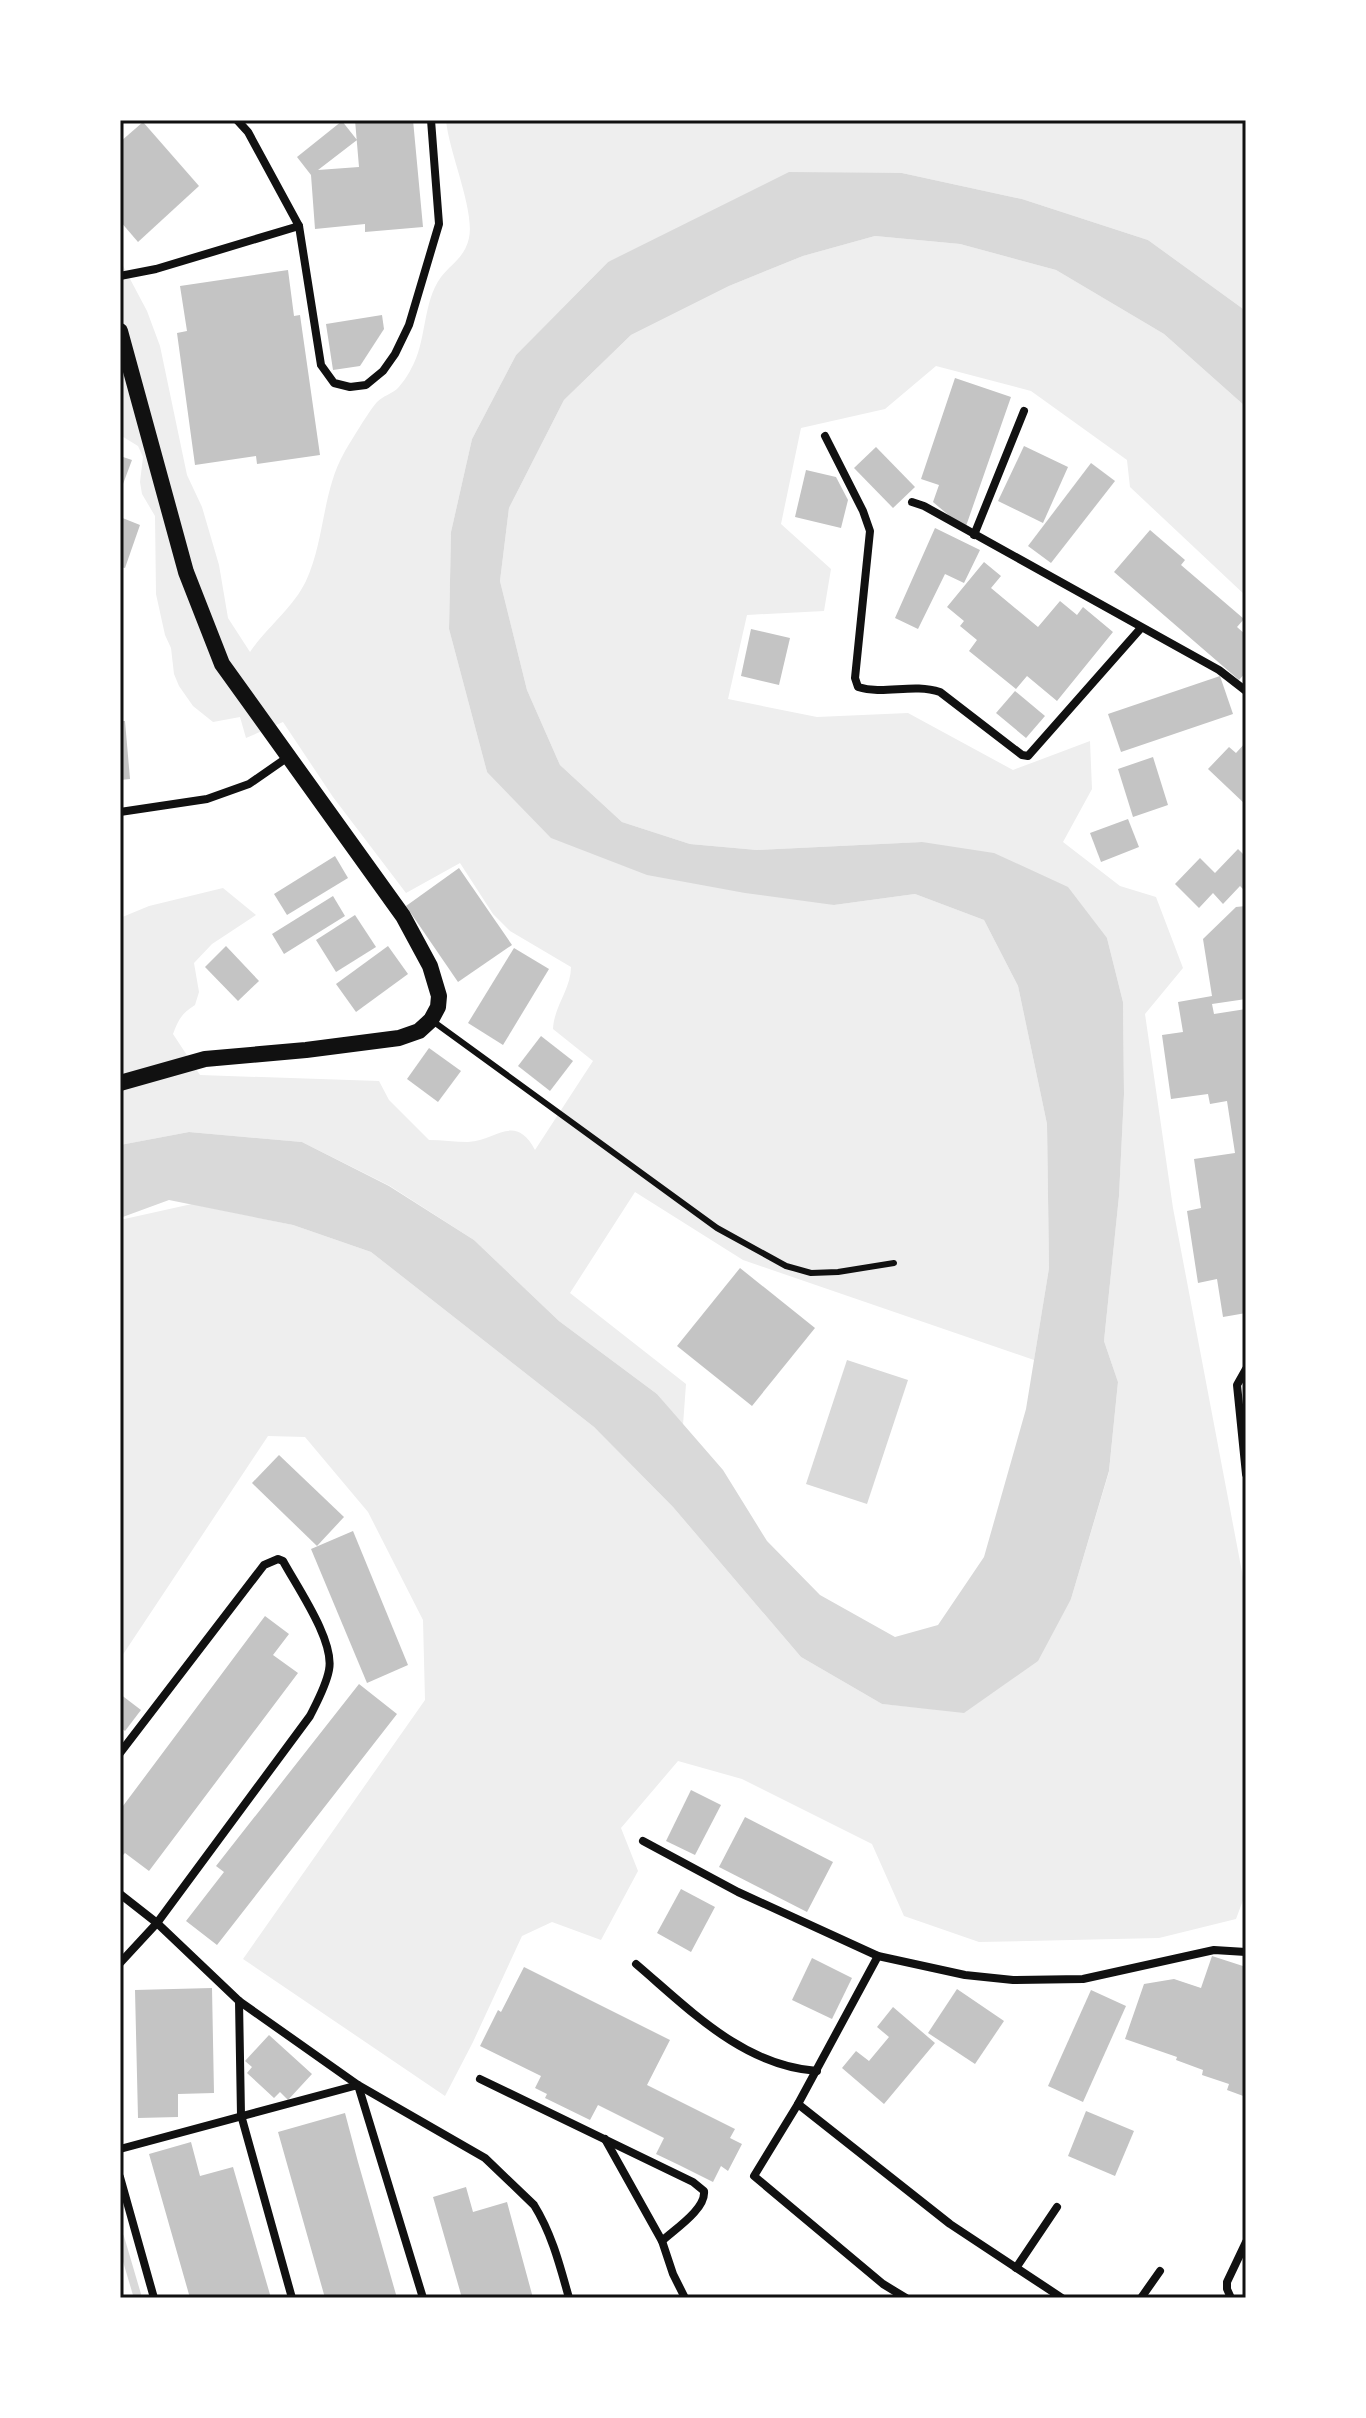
<svg xmlns="http://www.w3.org/2000/svg" width="1366" height="2418" font-family="Karla,sans-serif">
	<rect width="100%" height="100%" fill="#fff"/>
	<g fill="#eee">
		<path d="M446 120H1246V311L1148 240 1022 199 902 173 608 262 516 355 472 439 451 532 449 629 487 772 834 905 915 894 984 920 1018 986 1047 1124 1049 1268 1034 1360 743 1260 635 1192 570 1293 686 1384 683 1425 657 1394 559 1321 474 1240 390 1186 302 1142 189 1132 120 1145V918L149 906 223 888 256 915 212 944 194 963 199 992 195 1005C182 1013 178 1020 173 1034L200 1075 379 1081 389 1100 429 1140C442 1140 455 1142 468 1142 497 1140 515 1113 535 1150L593 1061 553 1029C554 1006 571 989 571 967L510 931 493 914 460 863 406 893 333 797 283 722 246 738 240 717 213 722 193 706 179 686 174 674 171 648 165 635 156 594 155 516 142 494 140 482 143 457 138 446 120 435V260L147 311 160 346 187 475 202 507 219 565 228 618 250 652C267 627 293 608 306 581 325 540 322 492 344 453 351 441 369 411 377 402 383 396 391 394 397 389 402 384 408 375 411 369 427 342 422 303 441 277 452 263 465 257 469 238 475 210 449 153 446 120Z"/>
		<path d="M875 236 960 244 1056 270 1164 334 1246 407V596L1130 487 1127 460 1031 391 936 366 885 409 801 428 781 524 831 569 824 611 747 615 728 699 817 717 908 713 1013 770 1090 741 1092 789 1063 842 1120 886 1156 897 1183 968 1145 1014 1173 1208 1246 1593V1892L1236 1919 1159 1938 979 1942 904 1916 872 1844 742 1779 678 1761 621 1828 638 1871 601 1940 552 1922 522 1936 473 2042 445 2096 243 1959 425 1700 423 1620 368 1512 305 1437 268 1436 120 1659V1220L192 1204 293 1225 371 1252 594 1427 673 1507 801 1657 882 1704 964 1712 1071 1599 1109 1472 1118 1382 1104 1341 1119 1196 1124 1094 1123 1002 1107 938 922 842 757 850 690 844 622 822 560 765 527 690 500 581 509 508 564 400 631 335 729 286 803 256Z"/>
	</g>
	<g fill="#d9d9d9">
		<path d="M789 172 902 173 1022 199 1148 240 1246 311V407L1164 334 1056 270 960 244 875 236 803 256 729 286 631 335 564 400 509 508 500 581 527 690 560 765 622 822 690 844 757 850 922 842 994 853 1068 887 1107 938 1123 1002 1124 1094 1119 1196 1104 1341 1118 1382 1109 1471 1071 1599 1038 1661 964 1713 882 1704 801 1657 673 1507 594 1427 371 1252 293 1225 169 1200 120 1218V1145L189 1132 302 1142 389 1186 474 1240 559 1321 657 1394 723 1470 767 1541 820 1595 895 1637 938 1625 984 1557 1026 1409 1049 1268 1047 1124 1018 986 984 920 915 894 834 905 745 893 647 875 551 838 487 772 449 629 451 532 472 439 516 355 608 262Z"/>
		<path d="M847 1360 908 1380 867 1504 806 1484Z"/>
	</g>
	<g fill="none" stroke-linecap="round" stroke-linejoin="round">
		<path stroke="#d9d9d9" stroke-width="8" d="M120 2237 138 2298"/>
	</g>
	<g fill="#c4c4c4">
		<path d="M355 120H413L423 227 365 232V224L315 229 311 175 297 157 342 121 357 140 318 170 359 167Z"/>
		<path d="M143 122 199 186 138 242 120 221V142Z"/>
		<path d="M288 270 294 316 300 315 320 455 257 464 256 456 195 465 177 333 187 331 180 286Z"/>
		<path d="M382 315 384 329 360 366 333 370 326 324Z"/>
		<path d="M955 378 1011 397 965 529 933 502 939 485 921 479Z"/>
		<path d="M1024 446 1068 467 1043 523 998 501Z"/>
		<path d="M876 447 915 487 893 508 854 468Z"/>
		<path d="M120 456 132 460 120 492Z"/>
		<path d="M1091 463 1115 481 1051 563 1028 546Z"/>
		<path d="M806 470 836 477 848 500 841 528 795 517Z"/>
		<path d="M120 517 140 525 125 568 120 567Z"/>
		<path d="M935 528 980 550 964 583 945 574 918 629 895 618Z"/>
		<path d="M1150 530 1185 560 1181 565 1244 619 1237 627 1246 635V672L1239 680 1114 572Z"/>
		<path d="M984 562 1001 576 991 588 1038 627 1060 601 1077 615 1083 607 1113 632 1057 701 1027 676 1016 689 969 651 977 640 960 626 964 621 947 607Z"/>
		<path d="M751 629 790 638 779 685 741 676Z"/>
		<path d="M1220 676 1233 714 1121 752 1108 714Z"/>
		<path d="M1015 691 1045 716 1026 738 996 713Z"/>
		<path d="M120 721H125L130 779 120 780Z"/>
		<path d="M1246 742V805L1208 769 1229 747 1236 753Z"/>
		<path d="M1153 757 1168 805 1133 817 1118 769Z"/>
		<path d="M1128 819 1139 847 1101 862 1090 833Z"/>
		<path d="M1238 849 1246 857V892L1240 886 1223 904 1213 893 1199 908 1175 884 1200 858 1215 873Z"/>
		<path d="M335 856 348 878 287 915 274 894Z"/>
		<path d="M459 868 512 945 458 982 406 906Z"/>
		<path d="M333 896 345 916 284 954 272 934Z"/>
		<path d="M1246 906V999L1212 1004 1214 1014 1246 1009V1313L1223 1317 1217 1279 1198 1283 1187 1211 1201 1208 1194 1159 1235 1153 1227 1101 1210 1104 1208 1094 1171 1099 1162 1035 1183 1032 1178 1002 1212 996 1203 939 1236 907Z"/>
		<path d="M355 915 376 947 336 972 316 940Z"/>
		<path d="M226 946 259 981 238 1001 205 967Z"/>
		<path d="M388 946 408 974 356 1012 336 984Z"/>
		<path d="M514 948 549 969 503 1045 468 1023Z"/>
		<path d="M541 1036 573 1061 550 1091 518 1066Z"/>
		<path d="M429 1048 461 1071 438 1102 407 1079Z"/>
		<path d="M740 1268 815 1328 752 1406 677 1346Z"/>
		<path d="M279 1455 344 1517 317 1546 252 1483Z"/>
		<path d="M353 1531 408 1665 367 1683 311 1549Z"/>
		<path d="M265 1616 289 1634 273 1655 298 1673 149 1871 125 1853 122 1856 120 1854V1810Z"/>
		<path d="M359 1684 397 1714 217 1945 186 1921 224 1872 216 1866Z"/>
		<path d="M120 1694 141 1710 125 1731 120 1727Z"/>
		<path d="M691 1790 721 1805 695 1855 666 1841Z"/>
		<path d="M745 1817 833 1862 807 1912 719 1867Z"/>
		<path d="M681 1889 715 1907 691 1952 657 1933Z"/>
		<path d="M1212 1956 1246 1967V2097L1227 2090 1229 2084 1202 2075 1203 2070 1176 2060 1177 2057 1125 2039 1144 1984 1174 1979 1201 1988Z"/>
		<path d="M812 1958 852 1978 832 2019 792 2000Z"/>
		<path d="M524 1967 670 2040 647 2085 735 2129 730 2138 742 2144 728 2171 721 2166 713 2182 679 2165 656 2154 664 2138 598 2105 590 2120 545 2098 547 2094 535 2088 541 2076 480 2046 498 2010 501 2012Z"/>
		<path d="M212 1988 214 2093 178 2094V2117L138 2118 135 1990Z"/>
		<path d="M957 1989 1004 2021 975 2064 928 2033Z"/>
		<path d="M1091 1990 1126 2006 1083 2102 1048 2086Z"/>
		<path d="M893 2007 935 2043 884 2104 842 2068 856 2051 869 2061 889 2037 877 2027Z"/>
		<path d="M269 2035 312 2074 288 2100 280 2092 274 2098 247 2073 252 2067 245 2061Z"/>
		<path d="M1086 2111 1134 2131 1115 2176 1068 2156Z"/>
		<path d="M345 2113 358 2162 397 2298H325L278 2132Z"/>
		<path d="M191 2142 200 2176 233 2167 271 2298H190L149 2154Z"/>
		<path d="M466 2187 473 2212 507 2202 533 2298H462L433 2197Z"/>
	</g>
	<g fill="none" stroke-linecap="round" stroke-linejoin="round">
		<path stroke="#111" stroke-width="6" d="M434 1022 717 1228 786 1266 811 1273 838 1272 894 1263"/>
		<g stroke="#111" stroke-width="8">
			<path d="M299 226 321 365 334 383 350 387 366 385 383 371 395 354 409 325 439 224 431 120"/>
			<path d="M120 276 156 269 299 226 248 132 237 120"/>
			<path d="M825 436 863 511 870 531 855 678 858 687C884 695 913 683 940 692L1022 755 1028 756 1141 628"/>
			<path d="M912 502 924 506 1219 670 1246 691"/>
			<path d="M974 535 1024 411"/>
			<path d="M120 812 207 799 249 784 288 757"/>
			<path d="M1246 1369 1237 1385 1246 1474"/>
			<path d="M120 1753 264 1565 278 1559 283 1561C297 1587 335 1641 329 1670 326 1686 317 1702 310 1716L157 1923 120 1963"/>
			<path d="M643 1841 738 1892 878 1956 965 1975 1013 1980 1083 1979 1214 1950 1246 1952"/>
			<path d="M120 1894 157 1923 239 2001 358 2085 485 2158 534 2205C552 2234 560 2266 569 2298"/>
			<path d="M878 1956 798 2104 950 2224 1062 2298"/>
			<path d="M636 1964C689 2009 743 2066 817 2071"/>
			<path d="M239 2001 241 2115 292 2298"/>
			<path d="M480 2079 693 2182 704 2191C706 2209 675 2229 662 2241"/>
			<path d="M798 2104 754 2176 883 2284 906 2298"/>
			<path d="M605 2139 662 2241 673 2274 685 2298"/>
			<path d="M120 2149 358 2085 423 2298"/>
			<path d="M120 2177 154 2298"/>
			<path d="M1016 2268 1057 2207"/>
			<path d="M1141 2298 1160 2271"/>
			<path d="M1231 2298 1227 2289V2282L1246 2242"/>
		</g>
		<path stroke="#111" stroke-width="16" d="M120 331 186 572 222 664 403 916 430 966 439 996 438 1007 431 1020 419 1031 399 1038 306 1050 205 1059 120 1083"/>
	</g>
	<rect width="1366" height="2418" fill="none" stroke="#ffffff" stroke-width="244"/>
	<rect x="122" y="122" width="1122" height="2174" fill="none" stroke="#111" stroke-width="3"/>
</svg>
